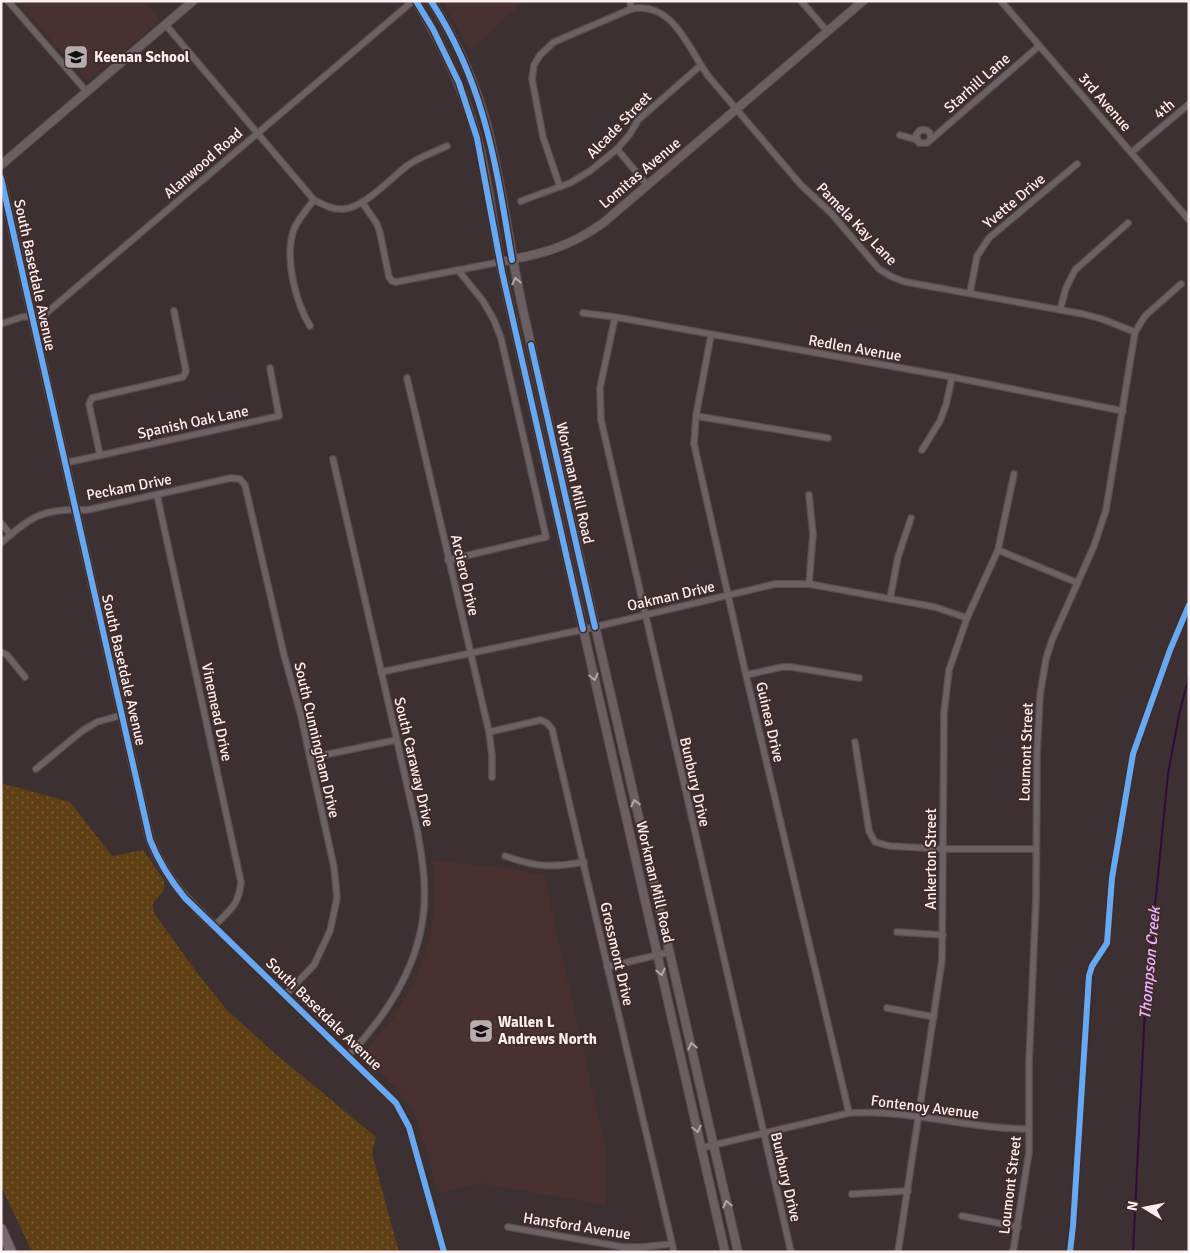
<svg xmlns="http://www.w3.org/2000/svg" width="1190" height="1253" font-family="Signika,sans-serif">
	<defs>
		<pattern id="grass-dots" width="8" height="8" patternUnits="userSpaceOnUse" patternTransform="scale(1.25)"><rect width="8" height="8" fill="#5f4014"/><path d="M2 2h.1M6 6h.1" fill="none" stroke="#775c36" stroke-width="1.8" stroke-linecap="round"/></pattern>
	</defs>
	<rect width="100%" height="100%" fill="#3c3031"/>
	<g fill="#493031">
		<path d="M17 1H144L160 20 87 81Z"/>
		<path d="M442 1H524L470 51Z"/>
		<path d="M432 861 502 867 544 875 607 1154 606 1205 480 1183 438 1194 418 1124 413 1112 404 1098 395 1087 364 1057V1053L392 1020 407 995 418 974 425 954 430 936 434 908V875Z"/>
	</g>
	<path fill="url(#grass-dots)" d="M1 783 70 802 112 856 143 850 164 880V890L153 903 154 913 195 970 226 1009 272 1051 376 1137 372 1153 399 1252H32L1 1186Z"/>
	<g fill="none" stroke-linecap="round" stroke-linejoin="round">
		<path stroke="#2f0d36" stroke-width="2" d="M1133 1252 1145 1007 1168 774 1179 715 1189 676"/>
		<defs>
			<g id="street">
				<path d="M8 1 87 92"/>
				<path d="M630 1 631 9"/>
				<path d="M801 1 827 31"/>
				<path d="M1001 1 1189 220"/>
				<path d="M165 24 314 200C324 205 333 210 344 209 365 207 391 178 408 165 420 157 434 152 447 146"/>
				<path d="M900 135 917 140"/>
				<path d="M931 139 930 133 926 130H920L916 135 919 143H927L1039 46"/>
				<path d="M617 149 647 185"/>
				<path d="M1132 152 1189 104"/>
				<path d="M560 187 543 137 532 79 534 65 540 55 554 42 631 9C674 0 689 51 709 77L801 185 831 213 879 269 892 277 906 282 1083 314 1102 319 1135 332"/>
				<path d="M521 201 570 183 590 171 617 149 630 134 638 120 700 66"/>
				<path d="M362 202 377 224 380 233 389 277 392 281 396 282 500 262"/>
				<path d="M970 293 977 256 989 238 1077 164"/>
				<path d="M1060 310 1066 288 1075 270 1128 223"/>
				<path d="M583 313 615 317 952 377 1123 411"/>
				<path d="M615 317 600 388 601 420 791 1252"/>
				<path d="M1 324 22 317 44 315 413 1"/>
				<path d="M310 326C295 301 284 257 294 229 299 218 307 209 314 200"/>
				<path d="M711 335 696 416 694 444 746 675 849 1113"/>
				<path d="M407 378 489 732 492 755V777"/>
				<path d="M696 416 828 438"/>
				<path d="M922 450 940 421 946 405 952 377"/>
				<path d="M100 455 89 404 92 398 183 377 186 371 174 311"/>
				<path d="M333 459 417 829C422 856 426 882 424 909 419 966 387 1015 349 1055"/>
				<path d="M65 463 279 416 270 368"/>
				<path d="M157 495 241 882C239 905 230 910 214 926L396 1103 409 1127 444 1252"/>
				<path d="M1 523 11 535"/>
				<path d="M1 543C33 515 44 508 87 510L231 478 240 479 245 485 284 655 301 716 310 758 334 867 337 898 330 931 314 965 285 995"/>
				<path d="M998 550 1078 583"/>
				<path d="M448 560 546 537 501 338 494 320 483 301 458 270"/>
				<path d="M809 584 813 534 809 495"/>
				<path d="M890 599 898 557 911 518"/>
				<path d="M1 652 7 655 25 677"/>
				<path d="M381 672 595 627 775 584H809L935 607 967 618"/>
				<path d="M746 675 782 667H791L859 678"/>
				<path d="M489 732 541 720 547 723 552 729 674 1252"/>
				<path d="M855 742 869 831 875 842 889 846 943 849H1036"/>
				<path d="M310 758 396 740"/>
				<path d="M36 769 82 731 97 722 122 715"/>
				<path d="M505 856C536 867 551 868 584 862"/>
				<path d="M897 932 943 935"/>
				<path d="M607 967 670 952"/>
				<path d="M887 1008 934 1017"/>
				<path d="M701 1148 849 1113C910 1109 968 1129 1029 1129"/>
				<path d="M852 1194 908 1191"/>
				<path d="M962 1216 1018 1227"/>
				<path d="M508 1227 623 1247H643L672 1244"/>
				<path d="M898 1252 942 960 944 713 949 670 967 618 998 550 1014 474"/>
				<path d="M1013 1252 1029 1152V1062L1036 899 1037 754 1040 695 1046 659 1052 640 1094 546 1106 510 1135 332 1145 316 1181 284"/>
			</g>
			<g id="secondary">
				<path d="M416 1C442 44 463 88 477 137 489 181 493 227 502 272L725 1252"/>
				<path d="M431 1C455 38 474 80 486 122 503 187 510 254 525 319L738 1252"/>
				<path d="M1 165 193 1"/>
				<path d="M1 178 150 840C167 880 184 897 214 926"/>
				<path d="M500 262C541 254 568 248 603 223L863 1"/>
			</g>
			<path id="highway" d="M1 1229 11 1252"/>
		</defs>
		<use href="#street" stroke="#574d4d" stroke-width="8"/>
		<use href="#secondary" stroke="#574d4d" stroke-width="10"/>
		<use href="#highway" stroke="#574d4d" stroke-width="12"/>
		<use href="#street" stroke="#6c6163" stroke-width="5.5"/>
		<use href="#secondary" stroke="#6b5f61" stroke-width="8"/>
		<use href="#highway" stroke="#7a686f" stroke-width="10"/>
		<defs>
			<g id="cycleway">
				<path d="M416 1 433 29 459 83 477 138 502 272 583 629"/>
				<path d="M431 1C485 84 496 165 512 260"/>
				<path d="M1 178 150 840C159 862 170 880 185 898L396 1103 409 1127 444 1252"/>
				<path d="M531 345 595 627"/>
				<path d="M1070 1252 1073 1226 1089 976 1092 966 1107 943 1112 878 1133 754 1170 650 1189 605"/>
			</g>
		</defs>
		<use href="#cycleway" stroke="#402c2d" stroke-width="9"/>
		<use href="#cycleway" stroke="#66a8f1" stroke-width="6"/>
	</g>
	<defs><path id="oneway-chevron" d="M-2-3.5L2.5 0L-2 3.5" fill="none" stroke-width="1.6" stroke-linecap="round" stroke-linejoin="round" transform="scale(1.25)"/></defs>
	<g stroke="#b4a7a8">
		<use href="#oneway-chevron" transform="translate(516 281) rotate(-102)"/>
		<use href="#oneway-chevron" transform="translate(594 677) rotate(77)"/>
		<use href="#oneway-chevron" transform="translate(635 803) rotate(-103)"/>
		<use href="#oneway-chevron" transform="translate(661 972) rotate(77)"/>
		<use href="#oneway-chevron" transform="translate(692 1046) rotate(-103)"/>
		<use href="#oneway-chevron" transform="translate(697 1129) rotate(77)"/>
		<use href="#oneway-chevron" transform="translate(727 1204) rotate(-103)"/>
	</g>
	<defs>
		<symbol id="school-square" viewBox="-11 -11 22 22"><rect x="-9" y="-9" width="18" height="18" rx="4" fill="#b9acad" stroke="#402c2d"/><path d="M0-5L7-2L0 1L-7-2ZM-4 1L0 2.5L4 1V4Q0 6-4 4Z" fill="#111"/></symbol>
	</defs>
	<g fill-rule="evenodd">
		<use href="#school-square" x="62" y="43" width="28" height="28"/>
		<use href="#school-square" x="467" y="1017" width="28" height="28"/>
	</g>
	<g text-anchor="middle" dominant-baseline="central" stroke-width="4" stroke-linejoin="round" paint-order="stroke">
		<g font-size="15" font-weight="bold" fill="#fdeff0" stroke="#402c2d" text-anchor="start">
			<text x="94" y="57">Keenan School</text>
			<text x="498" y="1022">Wallen L<tspan x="498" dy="17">Andrews North</tspan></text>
		</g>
		<g font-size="15" fill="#fdeff0" stroke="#402c2d">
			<text transform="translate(977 83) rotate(-41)">Starhill Lane</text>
			<text transform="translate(1105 102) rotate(49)">3rd Avenue</text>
			<text transform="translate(1164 109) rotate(-40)">4th</text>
			<text transform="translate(619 125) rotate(-46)">Alcade Street</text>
			<text transform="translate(203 163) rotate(-41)">Alanwood Road</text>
			<text transform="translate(640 173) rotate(-40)">Lomitas Avenue</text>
			<text transform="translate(1014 201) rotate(-40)">Yvette Drive</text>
			<text transform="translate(857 224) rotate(46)">Pamela Kay Lane</text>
			<text transform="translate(35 275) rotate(78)">South Basetdale Avenue</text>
			<text transform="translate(855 348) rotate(10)">Redlen Avenue</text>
			<text transform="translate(193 422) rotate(-12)">Spanish Oak Lane</text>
			<text transform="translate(575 483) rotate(77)">Workman Mill Road</text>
			<text transform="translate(129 487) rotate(-11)">Peckam Drive</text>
			<text transform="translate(465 575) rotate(77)">Arciero Drive</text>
			<text transform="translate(671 596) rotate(-13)">Oakman Drive</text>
			<text transform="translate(124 670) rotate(77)">South Basetdale Avenue</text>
			<text transform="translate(217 712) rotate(78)">Vinemead Drive</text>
			<text transform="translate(770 722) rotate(77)">Guinea Drive</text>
			<text transform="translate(317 740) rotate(77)">South Cunningham Drive</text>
			<text transform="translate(1026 752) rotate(-88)">Loumont Street</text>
			<text transform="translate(414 762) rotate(77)">South Caraway Drive</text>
			<text transform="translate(695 782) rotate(77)">Bunbury Drive</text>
			<text transform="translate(931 859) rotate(-90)">Ankerton Street</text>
			<text transform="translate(655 882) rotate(77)">Workman Mill Road</text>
			<text transform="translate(617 954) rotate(77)">Grossmont Drive</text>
			<text transform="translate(324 1014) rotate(44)">South Basetdale Avenue</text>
			<text transform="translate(925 1107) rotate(7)">Fontenoy Avenue</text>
			<text transform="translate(786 1177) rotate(77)">Bunbury Drive</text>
			<text transform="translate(1010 1185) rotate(-83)">Loumont Street</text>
			<text transform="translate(577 1226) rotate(9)">Hansford Avenue</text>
		</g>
		<g font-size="16" font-style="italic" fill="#eeb4fe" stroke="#402c2d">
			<text transform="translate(1150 963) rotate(-85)">Thompson Creek</text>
		</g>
	</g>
	<rect width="1190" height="1253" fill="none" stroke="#fdeff0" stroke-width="5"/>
	<g transform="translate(1145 1208) rotate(280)" stroke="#402c2d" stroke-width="4" paint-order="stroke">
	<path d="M0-4L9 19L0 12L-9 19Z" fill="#fdeff0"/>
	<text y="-8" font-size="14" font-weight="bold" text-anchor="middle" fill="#fdeff0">N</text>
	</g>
</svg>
